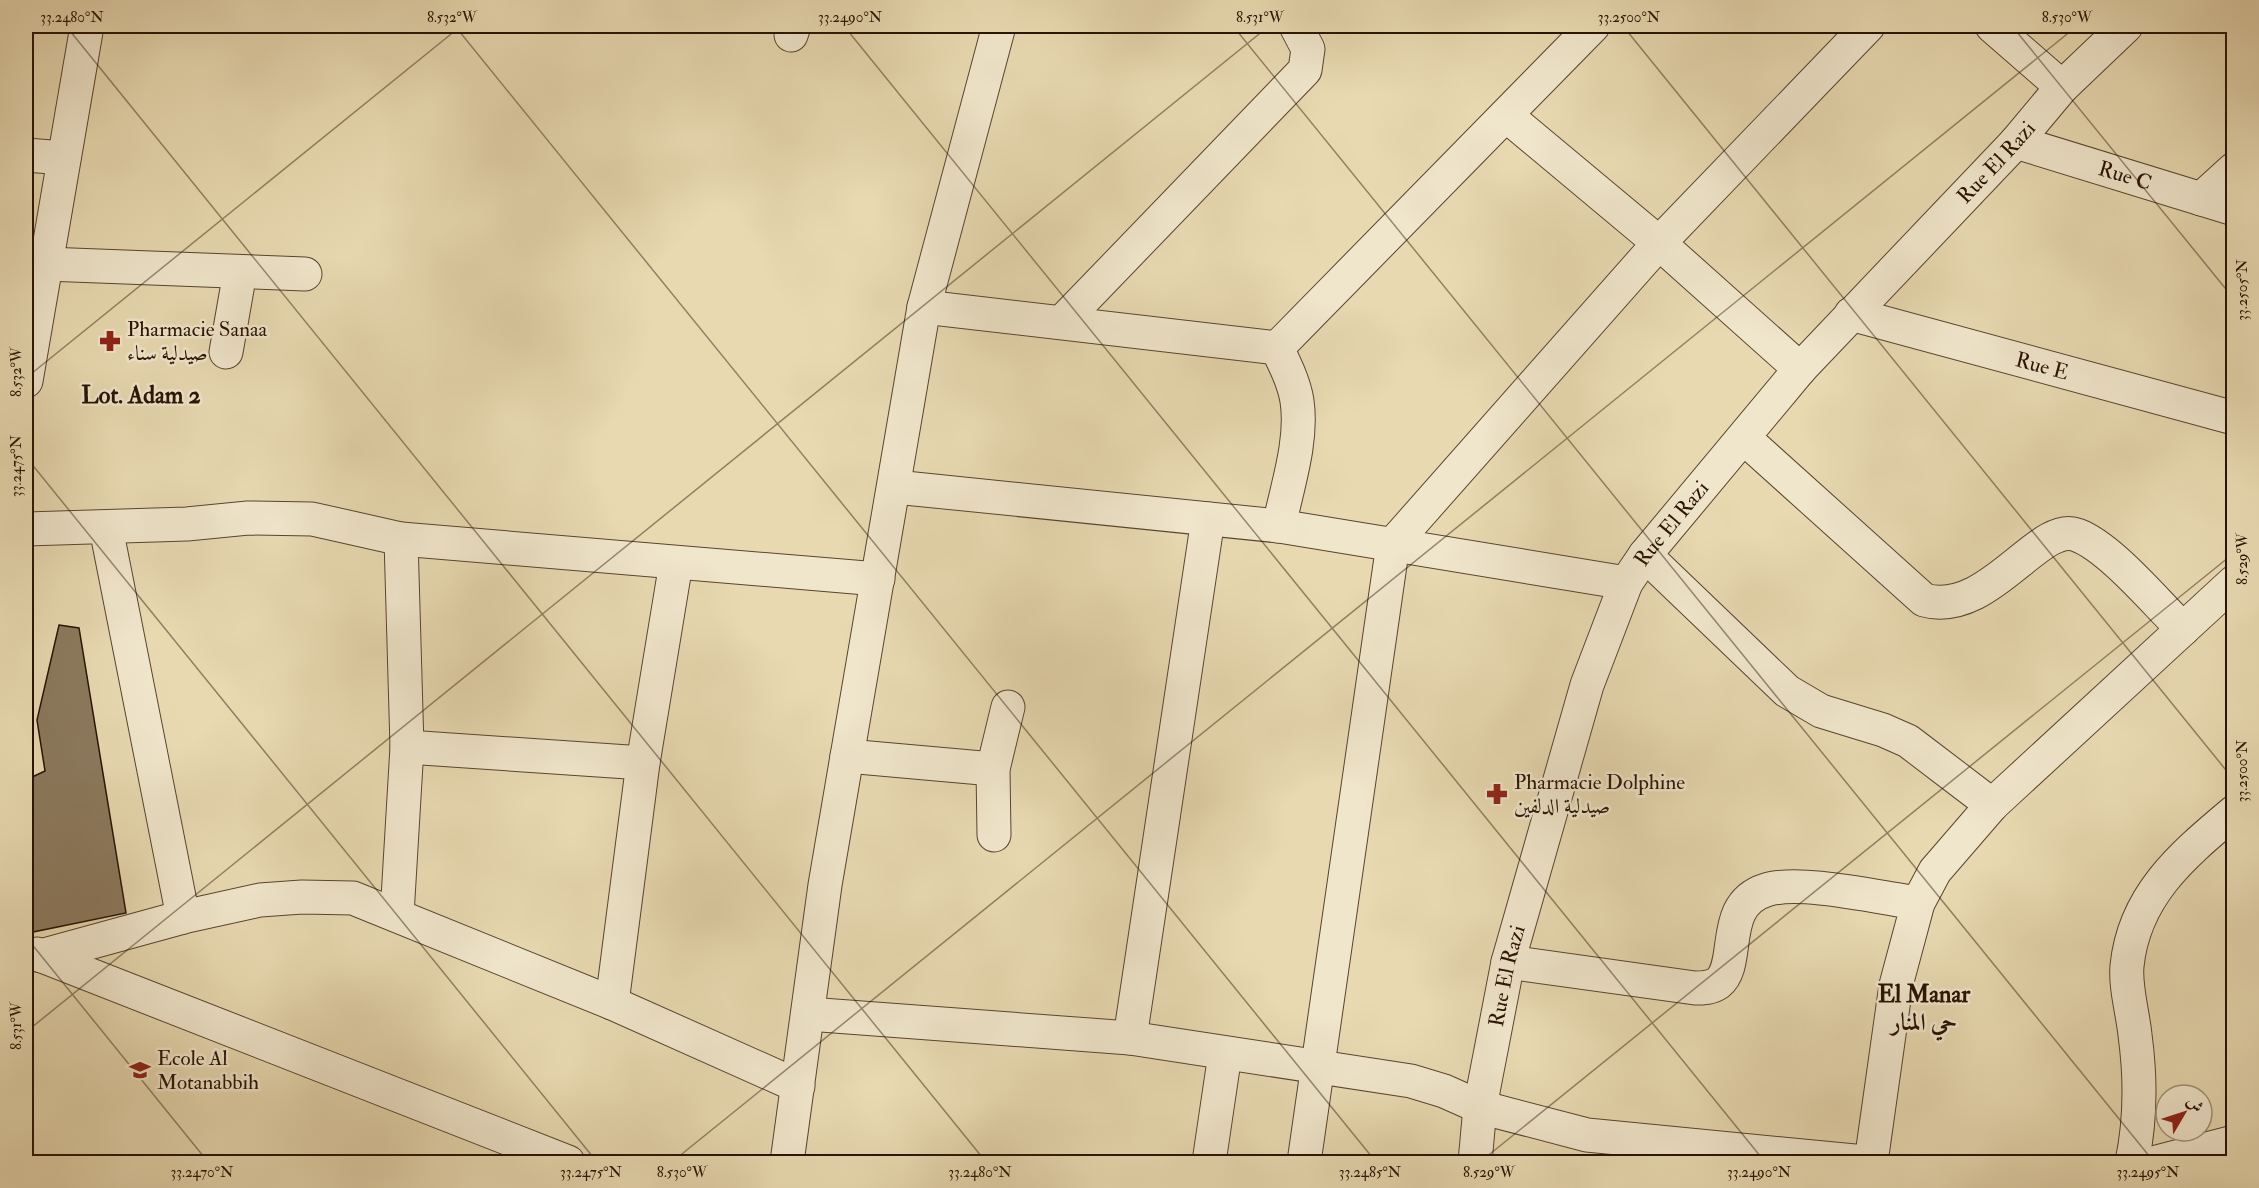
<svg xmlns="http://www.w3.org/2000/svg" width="2259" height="1188" font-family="'IM FELL Double Pica',Amiri,serif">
	<rect width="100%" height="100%" fill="#e8d9b1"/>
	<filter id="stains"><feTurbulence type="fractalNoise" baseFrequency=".00333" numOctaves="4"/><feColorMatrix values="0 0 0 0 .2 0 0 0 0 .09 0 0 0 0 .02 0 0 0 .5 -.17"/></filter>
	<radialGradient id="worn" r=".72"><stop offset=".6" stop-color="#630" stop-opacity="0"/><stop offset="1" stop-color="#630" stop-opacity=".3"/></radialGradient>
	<path fill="#8c7a5e" stroke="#291304" stroke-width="1.5" d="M59 625 79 628 126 913 28 933 26 920V852L31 850 27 826 30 778 45 771 37 720Z"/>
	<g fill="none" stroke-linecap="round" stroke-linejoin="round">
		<defs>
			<g id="minor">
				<path d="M1992 26 2062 87"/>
				<path d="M791 35 794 26"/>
				<path d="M1507 116 1659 243 1800 369"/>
				<path id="s1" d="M2016 142 2234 209"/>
				<path d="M26 155 64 158"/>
				<path d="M2201 199 2234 169"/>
				<path d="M46 264 305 274"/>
				<path d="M924 307 1277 348"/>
				<path id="s2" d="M1851 314 2234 418"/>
				<path d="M1062 322 1305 70 1308 49 1296 26"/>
				<path d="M1277 348 1593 26"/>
				<path d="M1277 348C1285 365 1294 382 1297 401 1303 441 1287 487 1279 526"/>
				<path d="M226 352 240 272"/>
				<path d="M26 381 87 26"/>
				<path d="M1744 438 1924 600C1989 618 2039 520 2077 535 2110 547 2156 603 2183 629"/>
				<path d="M895 487 1279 526 1626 583"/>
				<path d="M106 528 183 917"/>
				<path d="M26 529 187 524 248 518 312 519 401 539 878 579"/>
				<path d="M1645 555 1787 691 1821 711 1883 730 1908 741 1992 805"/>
				<path d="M407 747 643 763"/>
				<path d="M847 756 993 769"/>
				<path d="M994 835 993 769 1008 707"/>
				<path d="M397 915 407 747 401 539"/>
				<path d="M37 954 568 1162"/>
				<path d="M41 956 183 917 260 900 302 897 353 898 612 1003 798 1086"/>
				<path d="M1508 962 1695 988C1703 988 1711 988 1718 983 1742 964 1718 905 1766 890 1800 879 1880 898 1918 903"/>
				<path d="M612 1003 643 763 676 563"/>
				<path d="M808 1014 1130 1038 1411 1081 1444 1091 1480 1107 1587 1135 1865 1162"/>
				<path d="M1130 1038 1208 519"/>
				<path d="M1209 1162 1225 1054"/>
				<path d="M1304 1162 1393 544 1659 243 1868 26"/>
				<path id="s3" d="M1475 1162 1480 1107 1508 962 1587 685 1626 583 1645 555 1800 369 2016 142 2062 87 2126 26"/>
				<path d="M1871 1162 1896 985 1918 903 1935 871 1992 805 2234 582"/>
				<path d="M2132 1162C2141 1119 2141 1079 2135 1035 2133 1014 2125 987 2127 966 2134 895 2183 855 2234 812"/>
				<path d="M2157 1162 2234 1142"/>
			</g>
			<path id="tertiary" d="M787 1162 825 885 924 307 999 26"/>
		</defs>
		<use href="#minor" stroke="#59442f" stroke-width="35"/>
		<use href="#tertiary" stroke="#59442f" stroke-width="35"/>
		<use href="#minor" stroke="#f0e6cc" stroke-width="33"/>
		<use href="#tertiary" stroke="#f0e6cc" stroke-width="33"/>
	</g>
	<path fill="none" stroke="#291304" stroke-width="1.5" stroke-opacity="0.45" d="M66 26 986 1162M455 26 1376 1162M844 26 1765 1162M1233 26 2154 1162M1623 26 2234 780M2012 26 2234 299M26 378 461 26M26 457 597 1162M26 937 208 1162M26 1032 1269 26M672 1162 2077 26M1480 1162 2234 553"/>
	<defs>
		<symbol id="pharmacy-bare" viewBox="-9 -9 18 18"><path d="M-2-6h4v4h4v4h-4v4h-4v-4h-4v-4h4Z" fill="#8f2418" stroke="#f0e6cc" stroke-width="2.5" paint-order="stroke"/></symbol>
		<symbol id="school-bare" viewBox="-9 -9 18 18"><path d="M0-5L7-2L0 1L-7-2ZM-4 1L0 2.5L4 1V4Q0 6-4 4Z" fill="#8f2418" stroke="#f0e6cc" stroke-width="2.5" paint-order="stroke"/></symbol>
	</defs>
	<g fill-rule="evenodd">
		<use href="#pharmacy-bare" x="95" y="326" width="30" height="30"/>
		<use href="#pharmacy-bare" x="1482" y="779" width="30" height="30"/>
		<use href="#school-bare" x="125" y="1055" width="30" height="30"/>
	</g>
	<g text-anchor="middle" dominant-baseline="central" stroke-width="5" stroke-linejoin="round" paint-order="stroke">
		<g font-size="21" fill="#291304" stroke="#f0e6cc">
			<text stroke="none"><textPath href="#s3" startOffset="1161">Rue El Razi</textPath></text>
			<text stroke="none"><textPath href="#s1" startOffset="114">Rue C</textPath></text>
			<text stroke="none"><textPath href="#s2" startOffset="198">Rue E</textPath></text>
			<text stroke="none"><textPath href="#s3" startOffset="675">Rue El Razi</textPath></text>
			<text stroke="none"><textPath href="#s3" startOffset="189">Rue El Razi</textPath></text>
		</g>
		<g font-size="21" fill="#291304" stroke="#f0e6cc" text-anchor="start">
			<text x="127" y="329">Pharmacie Sanaa<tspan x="127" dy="24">صيدلية سناء</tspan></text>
			<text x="1514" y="782">Pharmacie Dolphine<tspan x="1514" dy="24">صيدلية الدلفين</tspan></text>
			<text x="157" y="1058">Ecole Al<tspan x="157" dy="24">Motanabbih</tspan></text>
		</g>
		<g font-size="24" font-weight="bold" fill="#291304" stroke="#f0e6cc">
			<text x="141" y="395">Lot. Adam 2</text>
			<text x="1924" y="994">El Manar<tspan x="1924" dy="28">حي المنار</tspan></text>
		</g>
	</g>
	<rect width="2259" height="1188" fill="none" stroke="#e8d9b1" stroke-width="66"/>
	<g transform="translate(2184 1113) rotate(51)"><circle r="28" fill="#f0e6cc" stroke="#a0927c" stroke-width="1.5"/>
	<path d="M0-4.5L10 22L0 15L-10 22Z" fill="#8f2418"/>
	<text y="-9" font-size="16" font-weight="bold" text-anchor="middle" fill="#291304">ش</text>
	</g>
	<rect x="33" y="33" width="2193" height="1122" fill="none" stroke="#291304" stroke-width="2"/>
	<g font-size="15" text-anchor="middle" fill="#291304">
		<text x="72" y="22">33.2480°N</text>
		<text x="452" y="22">8.532°W</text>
		<text x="850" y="22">33.2490°N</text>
		<text x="1260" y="22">8.531°W</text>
		<text x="1629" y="22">33.2500°N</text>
		<text x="2067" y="22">8.530°W</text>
		<text transform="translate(2242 290) rotate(-90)" y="5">33.2505°N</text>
		<text transform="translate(16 372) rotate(-90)" y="5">8.532°W</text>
		<text transform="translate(16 466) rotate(-90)" y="5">33.2475°N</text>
		<text transform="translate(2242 559) rotate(-90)" y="5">8.529°W</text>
		<text transform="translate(2242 771) rotate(-90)" y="5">33.2500°N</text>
		<text transform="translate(16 1026) rotate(-90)" y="5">8.531°W</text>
		<text x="202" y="1177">33.2470°N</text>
		<text x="591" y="1177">33.2475°N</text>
		<text x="682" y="1177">8.530°W</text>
		<text x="980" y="1177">33.2480°N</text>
		<text x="1370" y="1177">33.2485°N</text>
		<text x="1489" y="1177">8.529°W</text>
		<text x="1759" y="1177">33.2490°N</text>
		<text x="2148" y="1177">33.2495°N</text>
	</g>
	<rect width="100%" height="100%" filter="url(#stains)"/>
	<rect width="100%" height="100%" fill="url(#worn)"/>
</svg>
